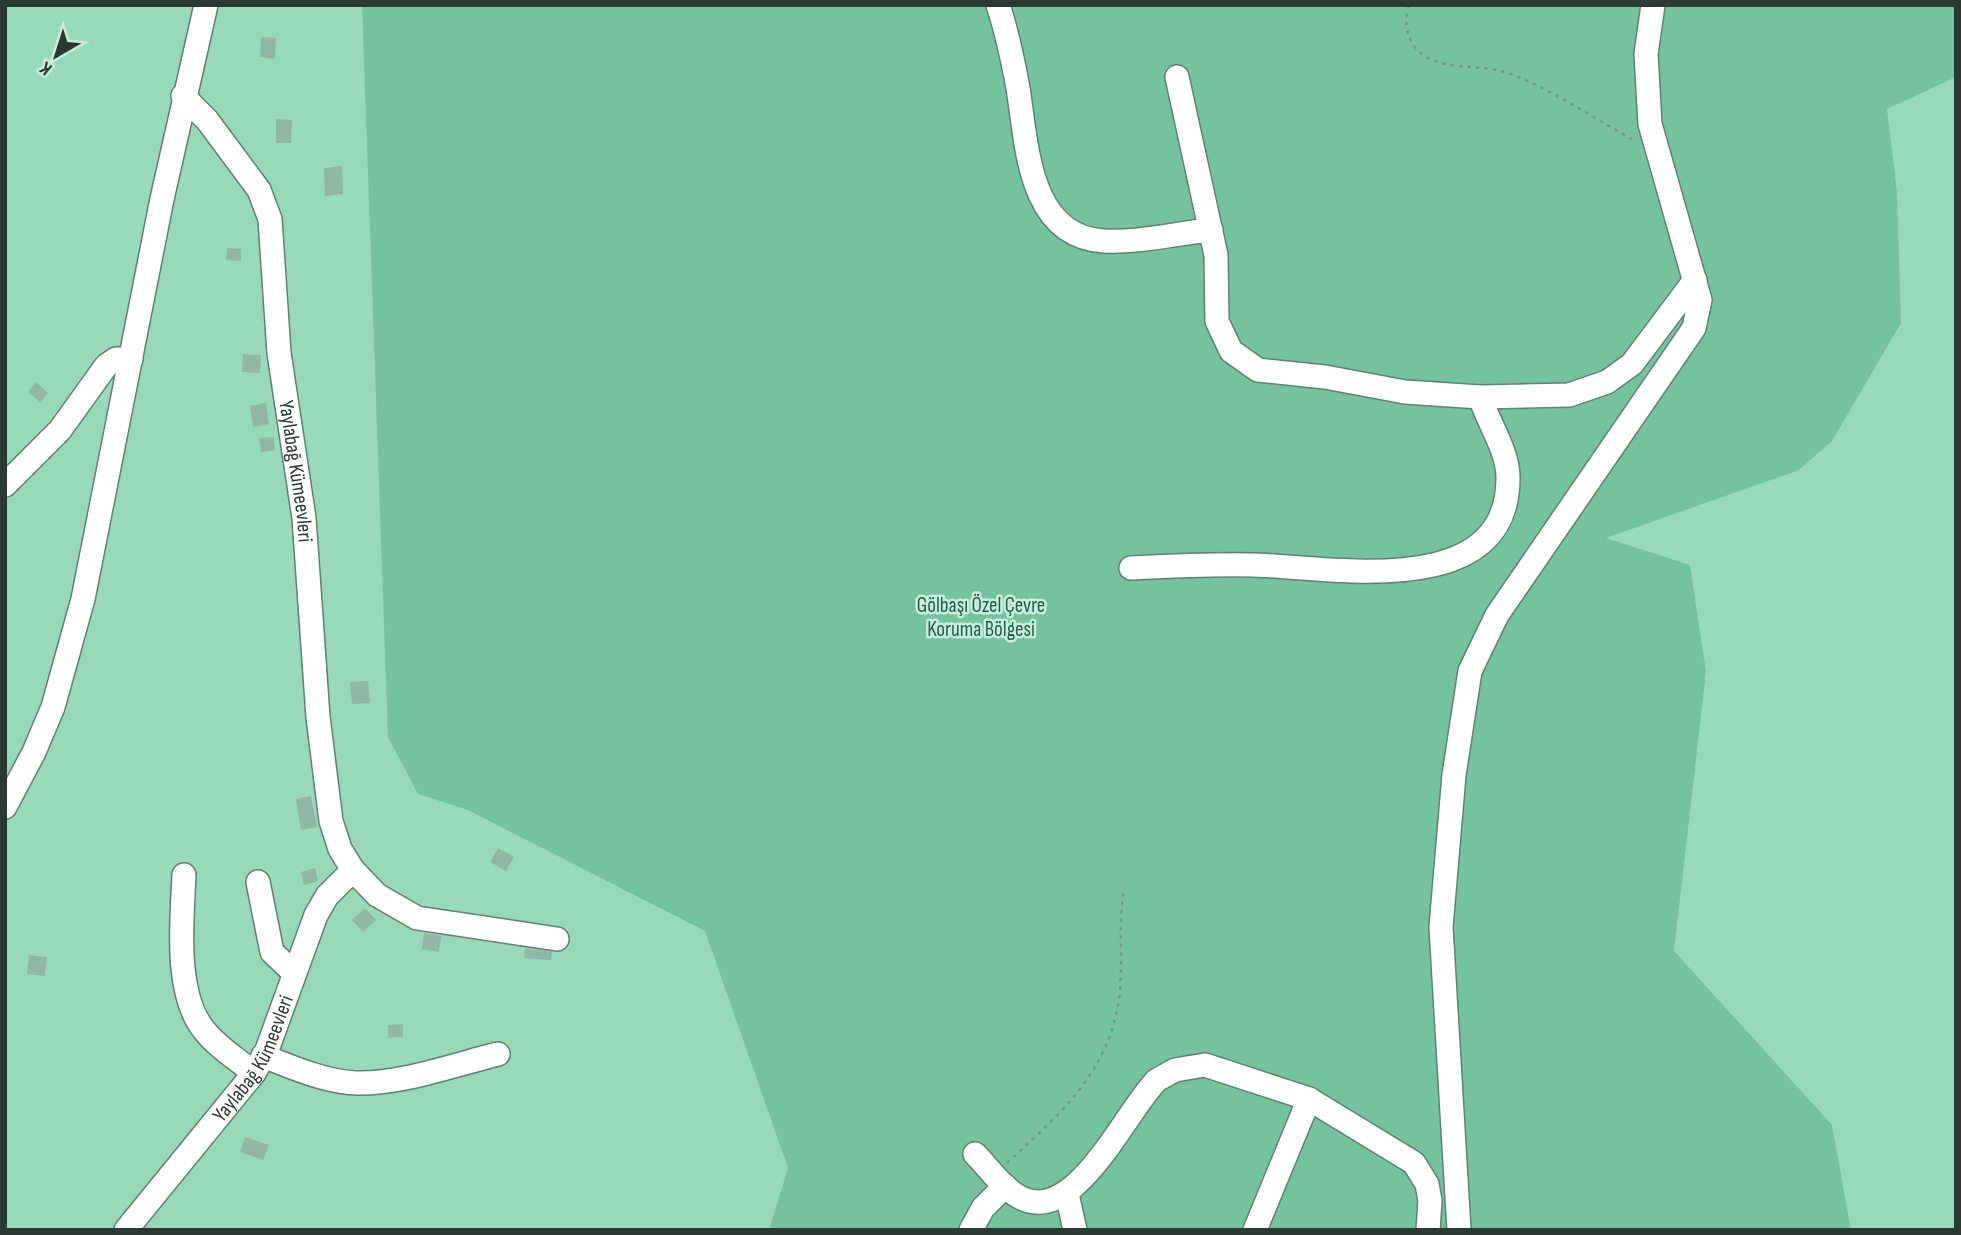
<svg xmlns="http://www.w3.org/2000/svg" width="1961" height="1235" font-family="'Sofia Sans Condensed',sans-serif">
	<rect width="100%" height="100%" fill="#c7efdb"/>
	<rect fill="#98d9ba" x="5" y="5" width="1951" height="1225"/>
	<path fill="#75c29f" d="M362 5H1956V77L1887 109 1897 193 1901 323 1832 441 1799 470 1606 538 1690 565 1706 672 1674 951 1832 1125 1851 1230H769L788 1168 705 931 468 810 418 794 388 737Z"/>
	<g fill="#90b7a4">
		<path d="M261 37 276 38 275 59 260 57Z"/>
		<path d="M276 119 292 120 291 143H276Z"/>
		<path d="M342 166 343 194 325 196 324 168Z"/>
		<path d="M227 248 241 249V261L226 260Z"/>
		<path d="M243 354 261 355 260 373 242 372Z"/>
		<path d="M36 382 48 393 40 402 28 392Z"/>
		<path d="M266 403 269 424 253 427 250 406Z"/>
		<path d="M274 437 275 450 261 452 259 438Z"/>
		<path d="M368 681 370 703 352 704 350 682Z"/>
		<path d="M311 796 317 827 301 830 296 799Z"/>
		<path d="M498 848 514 857 506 871 490 862Z"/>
		<path d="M315 868 318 881 304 885 301 872Z"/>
		<path d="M365 908 376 920 363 932 352 920Z"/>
		<path d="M424 933 441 936 439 952 422 949Z"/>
		<path d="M525 948 552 952 551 960 524 958Z"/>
		<path d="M29 955 47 957 45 976 27 974Z"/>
		<path d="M403 1024V1037L388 1038V1025Z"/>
		<path d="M245 1137 269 1145 263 1160 240 1152Z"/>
	</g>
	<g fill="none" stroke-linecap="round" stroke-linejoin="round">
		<defs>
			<g id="minor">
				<path d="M998 5C1007 32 1013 61 1018 88 1027 144 1028 237 1104 241 1138 243 1177 233 1211 230"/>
				<path d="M1177 77 1216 255 1217 321 1231 351 1258 370 1325 377 1405 392 1480 397 1569 395 1607 382 1632 364 1695 280"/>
				<path id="s1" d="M183 96 207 120 259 190 270 219 279 353 304 518 318 717 331 821 340 849 353 870 377 895 417 918 557 939"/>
				<path d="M5 485 60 430 106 366 116 359H131"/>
				<path d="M1131 568C1171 566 1212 564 1253 565 1331 567 1509 603 1508 477 1508 451 1488 422 1480 397"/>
				<path d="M5 807 34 752 53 707 83 599 162 199 206 5"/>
				<path d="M184 875C182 920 174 993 204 1030 217 1047 237 1059 254 1073"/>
				<path d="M258 882 272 952 294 973"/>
				<path d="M263 1056C292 1067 325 1082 356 1083 402 1084 453 1065 498 1054"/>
				<path d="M975 1154C988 1167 1000 1185 1016 1195 1073 1232 1125 1111 1157 1080L1175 1070 1205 1065 1309 1099 1414 1163 1427 1184 1430 1201 1428 1230"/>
				<path d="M1067 1194 1075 1230"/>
				<path id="s2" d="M126 1230 254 1073 267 1050 316 915 327 896 353 870"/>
				<path d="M971 1230 983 1208 1005 1186"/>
				<path d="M1255 1230 1309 1099"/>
				<path d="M1459 1230 1441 927 1454 775 1470 671 1497 615 1694 328 1700 300 1650 124 1646 54 1653 5"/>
			</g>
		</defs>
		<use href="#minor" stroke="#5e8271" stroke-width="26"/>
		<g stroke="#789486" stroke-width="2.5" stroke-dasharray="3.5 5" stroke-linecap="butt">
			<path d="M1409 5C1403 22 1407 43 1422 54 1445 71 1475 64 1501 71 1540 82 1597 120 1635 141"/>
			<path d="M1007 1163C1062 1112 1111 1071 1120 992 1123 957 1118 924 1124 889"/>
		</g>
		<use href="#minor" stroke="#fff" stroke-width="23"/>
	</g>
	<g text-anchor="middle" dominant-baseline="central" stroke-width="5" stroke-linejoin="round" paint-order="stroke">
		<g font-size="21" fill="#2a3a32" stroke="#c7efdb">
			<text stroke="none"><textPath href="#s1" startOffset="406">Yaylabağ Kümeevleri</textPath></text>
			<text stroke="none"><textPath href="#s2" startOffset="215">Yaylabağ Kümeevleri</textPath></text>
		</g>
		<g font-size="21" fill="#225e46" stroke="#c7efdb">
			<text x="981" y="605">Gölbaşı Özel Çevre<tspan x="981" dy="24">Koruma Bölgesi</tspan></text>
		</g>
	</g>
	<rect width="1961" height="1235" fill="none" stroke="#2a3a32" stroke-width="14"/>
	<g transform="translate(56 56) rotate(219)" stroke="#c7efdb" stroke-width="5" paint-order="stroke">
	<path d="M0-5L12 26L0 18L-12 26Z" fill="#2a3a32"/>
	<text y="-10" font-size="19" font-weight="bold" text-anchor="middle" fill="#2a3a32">K</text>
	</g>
</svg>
